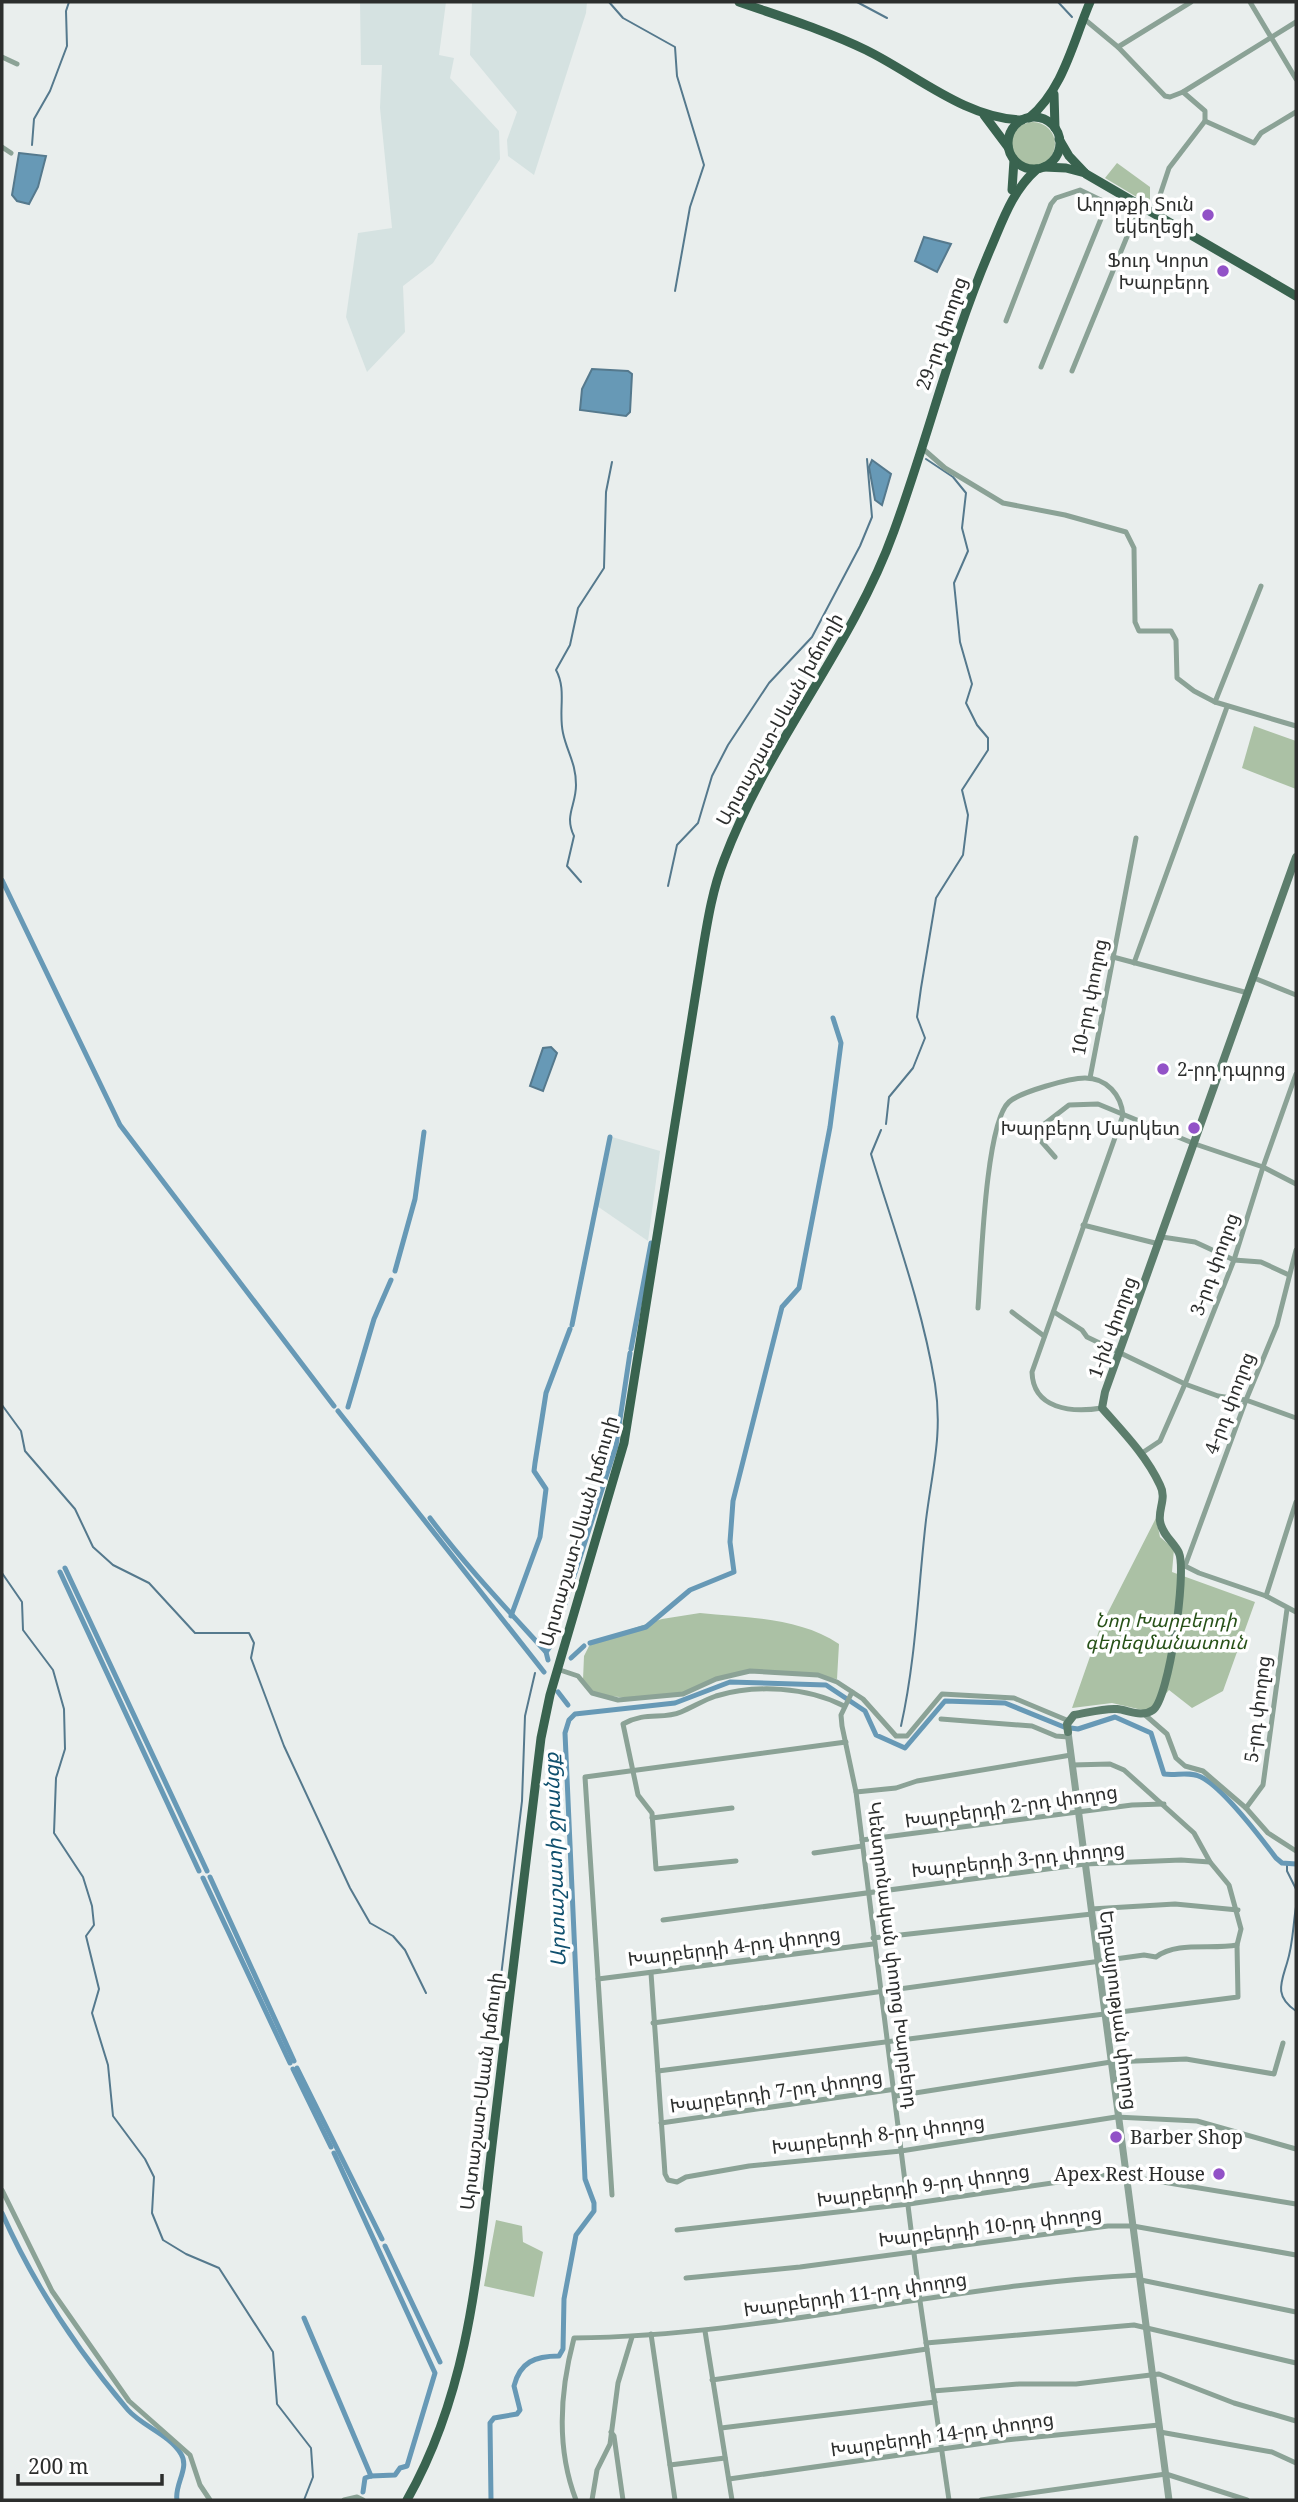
<svg xmlns="http://www.w3.org/2000/svg" width="1298" height="2502" font-family="'Noto Serif','Noto Sans Armenian',serif">
	<rect width="100%" height="100%" fill="#e9eeed"/>
	<g fill="#d5e2e1">
		<path d="M360 2H446L439 55 454 58 450 78 499 131 500 159 433 263 403 286 405 332 367 372 346 317 358 233 392 228 380 108 382 65H361Z"/>
		<path d="M472 2H587L586 13 534 175 508 156 507 140 517 112 470 55Z"/>
		<path d="M612 1137 660 1151 648 1241 597 1206Z"/>
	</g>
	<g fill="#abc1a5">
		<circle cx="1033" cy="144" r="22"/>
		<path d="M1117 163 1150 187V205L1105 178Z"/>
		<path d="M1254 726 1296 741V789L1242 768Z"/>
		<path d="M1156 1518 1160 1537 1174 1549 1172 1572 1255 1602 1223 1691 1192 1708 1169 1690 1151 1712 1112 1703 1072 1708 1100 1628Z"/>
		<path d="M700 1613C747 1618 798 1617 839 1644L837 1679 760 1671 717 1677 684 1695 631 1698 596 1695 583 1680 584 1656 591 1642 662 1619Z"/>
		<path d="M496 2220 522 2226 523 2242 543 2252 534 2297 484 2286Z"/>
	</g>
	<g fill="#6799b6" stroke="#55798d" stroke-width="2">
		<path d="M19 153 46 156 38 187 29 204 17 201 12 195Z"/>
		<path d="M924 237 951 244 937 272 915 261Z"/>
		<path d="M592 369 628 371 632 374 630 412 626 416 580 410 582 389Z"/>
		<path d="M872 460 891 474 882 505 875 500 869 467Z"/>
		<path d="M551 1047 557 1053 543 1091 530 1086 543 1048Z"/>
	</g>
	<g fill="none" stroke-linecap="round" stroke-linejoin="round">
		<g stroke="#55798d" stroke-width="2">
			<path d="M609 2 623 18 675 47 677 76 704 165 690 207 675 291"/>
			<path d="M857 2 887 18"/>
			<path d="M1058 2 1072 17"/>
			<path d="M32 145 34 119 50 91 67 46 66 11 69 2"/>
			<path d="M581 882 567 866 574 836C564 815 576 806 576 785 576 763 567 752 563 733 558 711 567 690 556 670L570 645 578 608 604 568 606 492 612 462"/>
			<path d="M668 886 677 845 698 823 712 776 728 745 769 683 812 637 860 546 872 517 867 459"/>
			<path d="M886 1124 889 1097 913 1068 925 1038 917 1017 921 988 936 898 963 855 968 815 962 790 988 750V738L977 725 966 703 972 684 960 642 954 583 968 551 962 528 966 493 953 477 926 459"/>
			<path d="M881 1130 871 1154C894 1230 922 1305 935 1384 943 1434 932 1471 926 1520 918 1589 916 1659 901 1726"/>
			<path d="M2 1405 21 1431 25 1451 75 1509 93 1547 113 1565 149 1583 195 1633H249L254 1643 251 1658 284 1746 350 1888 370 1923 393 1936 405 1950 426 1993"/>
			<path d="M2 1573 22 1602 23 1630 53 1670 64 1709 65 1749 56 1778 54 1833 83 1877 92 1906 94 1925 86 1936 99 1989 92 2013 108 2065 113 2116 145 2159 154 2177 152 2213 163 2240 186 2254 219 2268 273 2352 277 2404 311 2448 313 2477 304 2500"/>
			<path d="M1287 1864V1871L1296 1889"/>
			<path d="M1296 1907C1293 1925 1293 1945 1287 1963 1281 1983 1274 1996 1296 2011"/>
			<path d="M496 2018 522 1801 525 1716 535 1673"/>
		</g>
		<g stroke="#6799b6" stroke-width="5">
			<path d="M2 880 120 1125 334 1406"/>
			<path d="M395 1271 415 1199 424 1132"/>
			<path d="M572 1325 610 1137"/>
			<path d="M631 1349 651 1243"/>
			<path d="M348 1407 374 1319 391 1280"/>
			<path d="M338 1411 544 1672"/>
			<path d="M430 1518C465 1565 506 1608 546 1652L548 1660"/>
			<path d="M65 1568 207 1871"/>
			<path d="M60 1572 199 1871"/>
			<path d="M511 1616 540 1537 546 1489 534 1471 535 1463 546 1393 570 1329"/>
			<path d="M590 1643 646 1627 690 1590 734 1572 730 1542 733 1501 782 1307 799 1288 830 1127 841 1043 833 1018"/>
			<path d="M546 1652 552 1644 616 1446 630 1353"/>
			<path d="M571 1658 584 1646"/>
			<path d="M558 1692 568 1705"/>
			<path d="M210 1877 294 2061"/>
			<path d="M203 1878 290 2063"/>
			<path d="M297 2068 382 2239"/>
			<path d="M293 2069 331 2147"/>
			<path d="M334 2153 435 2373 407 2466 400 2468 395 2475 371 2476"/>
			<path d="M2 2213C34 2285 77 2350 128 2410 142 2426 170 2435 181 2454 190 2468 174 2485 177 2500"/>
			<path d="M385 2246 440 2362"/>
			<path d="M304 2318 371 2476"/>
			<path d="M363 2492 365 2478 371 2476"/>
			<path d="M491 2500 490 2423 494 2418 517 2414 520 2410 514 2386C520 2362 535 2356 559 2356L563 2349 564 2299 576 2235 594 2211V2203L585 2179 565 1733 569 1720 575 1714 675 1703 730 1682 826 1685 865 1711 876 1735 905 1748 945 1701 1005 1703 1064 1727 1078 1729 1115 1717 1151 1733 1164 1774C1176 1776 1189 1771 1201 1777 1222 1787 1261 1838 1276 1858L1282 1863 1296 1864"/>
		</g>
		<g stroke="#8ba296" stroke-width="5">
			<path d="M1250 2 1296 79"/>
			<path d="M1083 18 1118 47 1165 96 1170 97 1183 92 1205 111V121"/>
			<path d="M1118 47 1191 2"/>
			<path d="M2 57 17 64"/>
			<path d="M1183 92 1296 22"/>
			<path d="M2 147 11 153"/>
			<path d="M1154 213 1169 168 1205 121 1254 143 1261 133 1296 112"/>
			<path d="M1006 321 1051 204 1056 198 1080 190 1136 217"/>
			<path d="M1041 367 1107 204"/>
			<path d="M1072 371 1133 222 1146 210"/>
			<path d="M921 447 945 468 1003 503 1065 515 1126 532 1134 548 1135 622 1139 631H1171L1176 640 1177 678 1194 691 1215 702"/>
			<path d="M1261 586 1215 702 1296 726"/>
			<path d="M1113 957 1248 993"/>
			<path d="M1134 963 1227 707"/>
			<path d="M1254 978 1296 995"/>
			<path d="M1090 1078 1136 838"/>
			<path d="M1055 1157 1041 1141 1043 1125 1069 1105 1098 1104 1195 1144 1263 1167 1296 1184"/>
			<path d="M1083 1225 1159 1244"/>
			<path d="M1162 1237 1195 1242 1234 1260 1261 1262 1289 1275"/>
			<path d="M978 1308C981 1271 985 1123 1009 1102 1020 1092 1070 1078 1085 1078 1107 1078 1121 1095 1123 1115L1032 1372C1033 1409 1071 1413 1102 1408"/>
			<path d="M1012 1312 1044 1336"/>
			<path d="M1054 1312 1082 1330 1087 1337 1185 1384 1218 1396 1246 1400 1296 1418"/>
			<path d="M1142 1453 1160 1441 1185 1384 1234 1260 1263 1167 1296 1074"/>
			<path d="M1183 1565 1199 1573 1266 1596 1296 1612"/>
			<path d="M1185 1566 1246 1400 1277 1325 1296 1250"/>
			<path d="M1266 1596 1296 1502"/>
			<path d="M557 1669 578 1676 592 1693 618 1700 683 1694 716 1679 750 1671 818 1675 837 1682 863 1699 896 1736H907L942 1694 1014 1698 1069 1721"/>
			<path d="M852 1692 841 1715 842 1726 856 1792 920 2301 949 2500"/>
			<path d="M1144 1714 1167 1734 1176 1758 1185 1766 1203 1771 1246 1808 1268 1833 1296 1851"/>
			<path d="M941 1719 1032 1726 1056 1736 1068 1737"/>
			<path d="M856 1792 896 1788 917 1781 1071 1755"/>
			<path d="M1246 1808 1263 1785 1287 1609"/>
			<path d="M652 1818 732 1808"/>
			<path d="M862 1840 1132 1805 1164 1804"/>
			<path d="M814 1853 862 1846"/>
			<path d="M736 1861 656 1869 652 1813 638 1795 623 1724C646 1711 662 1720 681 1712 693 1707 704 1700 716 1696 756 1684 807 1687 844 1706"/>
			<path d="M1091 1909 1175 1904 1238 1910"/>
			<path d="M663 1920 1085 1864 1181 1860 1210 1862"/>
			<path d="M873 1938 1092 1914"/>
			<path d="M651 1973 665 2174 668 2180 677 2182 686 2177 749 2166 901 2151 1116 2117 1197 2121 1296 2149"/>
			<path d="M598 1979 873 1944"/>
			<path d="M653 2023 1144 1955 1156 1957C1177 1941 1212 1950 1237 1945"/>
			<path d="M658 2071 1238 1997 1237 1945 1241 1929 1229 1885 1210 1862 1194 1833 1124 1770 1110 1764 1072 1765"/>
			<path d="M896 2096 1111 2062 1186 2059 1274 2074 1283 2043"/>
			<path d="M661 2123 896 2089"/>
			<path d="M2 2190 52 2291 129 2401 190 2455 200 2485 210 2500"/>
			<path d="M612 2195 585 1777 846 1742"/>
			<path d="M677 2230 909 2204 1114 2174 1296 2204"/>
			<path d="M686 2278 800 2267 1108 2226H1133L1296 2255"/>
			<path d="M1141 2280 1296 2312"/>
			<path d="M705 2331 732 2500"/>
			<path d="M651 2334 675 2500"/>
			<path d="M926 2343 1134 2325 1296 2363"/>
			<path d="M712 2380 927 2349"/>
			<path d="M933 2391 1019 2384H1076L1159 2374 1234 2403 1296 2421"/>
			<path d="M721 2428 935 2402"/>
			<path d="M611 2432 614 2436 623 2500"/>
			<path d="M1160 2432 1272 2452 1296 2463"/>
			<path d="M670 2465 725 2458"/>
			<path d="M729 2479 1006 2440 1159 2425"/>
			<path d="M344 2500 357 2497 363 2500"/>
			<path d="M576 2500C556 2448 560 2391 574 2338 764 2336 950 2284 1140 2275"/>
			<path d="M592 2500 597 2470 610 2444 618 2383 632 2337"/>
			<path d="M981 2500 1166 2474 1247 2500"/>
		</g>
		<path stroke="#8ba296" stroke-width="7" d="M1068 1732 1169 2500"/>
		<path stroke="#5c7d6c" stroke-width="8" d="M1068 1732 1067 1724 1074 1715C1087 1713 1103 1708 1117 1709 1128 1710 1142 1718 1153 1710 1169 1699 1187 1572 1179 1553 1174 1542 1162 1535 1160 1521 1158 1509 1167 1498 1160 1485 1146 1455 1123 1432 1102 1408L1105 1392 1296 857"/>
		<g stroke="#39634f" stroke-width="9">
			<path d="M739 2C782 17 825 30 866 50 915 74 966 119 1022 120"/>
			<path d="M1054 94 1055 128"/>
			<path d="M984 115 1008 147"/>
			<circle cx="1034" cy="143" r="26"/>
			<path d="M1029 118C1063 90 1073 42 1090 2"/>
			<path d="M1059 139 1069 156 1086 174 1296 296"/>
			<path d="M1044 167 1066 168 1085 173"/>
			<path d="M1012 190 1014 160"/>
			<path d="M407 2500C471 2387 478 2264 493 2137 509 2004 524 1871 541 1738L550 1695 624 1443 703 948C708 918 713 888 724 860 767 744 852 648 894 531 928 438 951 341 990 250 1003 220 1012 191 1037 169"/>
		</g>
	</g>
	<g fill="#9252c7" stroke="#fff" stroke-width="2.5">
		<circle cx="1208" cy="215" r="7"/>
		<circle cx="1223" cy="271" r="7"/>
		<circle cx="1163" cy="1069" r="7"/>
		<circle cx="1194" cy="1128" r="7"/>
		<circle cx="1116" cy="2137" r="7"/>
		<circle cx="1219" cy="2174" r="7"/>
	</g>
	<g text-anchor="middle" dominant-baseline="central" stroke-width="7" stroke-linejoin="round" paint-order="stroke">
		<g font-size="19" fill="#2c2e2d" stroke="#fff" text-anchor="end">
			<text x="1194" y="204">Աղոթքի Տուն<tspan x="1194" dy="22">եկեղեցի</tspan></text>
			<text x="1209" y="260">Ֆուդ Կորտ<tspan x="1209" dy="22">Խարբերդ</tspan></text>
			<text x="1177" y="1069" text-anchor="start">2-րդ դպրոց</text>
			<text x="1180" y="1128">Խարբերդ Մարկետ</text>
			<text x="1130" y="2137" text-anchor="start">Barber Shop</text>
			<text x="1205" y="2174">Apex Rest House</text>
		</g>
		<g font-size="19" fill="#2c2e2d" stroke="#fff">
			<text transform="translate(941 333) rotate(-71)">29-րդ փողոց</text>
			<text transform="translate(779 719) rotate(-61)">Արտաշատ-Սևան խճուղի</text>
			<text transform="translate(1089 997) rotate(-79)">10-րդ փողոց</text>
			<text transform="translate(1214 1264) rotate(-70)">3-րդ փողոց</text>
			<text transform="translate(1112 1327) rotate(-70)">1-ին փողոց</text>
			<text transform="translate(1229 1403) rotate(-69)">4-րդ փողոց</text>
			<text transform="translate(578 1531) rotate(-74)">Արտաշատ-Սևան խճուղի</text>
			<text transform="translate(1257 1709) rotate(-83)">5-րդ փողոց</text>
			<text transform="translate(1011 1806) rotate(-8)">Խարբերդի 2-րդ փողոց</text>
			<text transform="translate(1018 1859) rotate(-6)">Խարբերդի 3-րդ փողոց</text>
			<text transform="translate(734 1946) rotate(-7)">Խարբերդի 4-րդ փողոց</text>
			<text transform="translate(893 1955) rotate(83)">Կենտրոնական փողոց Խարբերդ</text>
			<text transform="translate(1119 2010) rotate(83)">Եղբայրության փողոց</text>
			<text transform="translate(481 2091) rotate(-83)">Արտաշատ-Սևան խճուղի</text>
			<text transform="translate(776 2091) rotate(-8)">Խարբերդի 7-րդ փողոց</text>
			<text transform="translate(878 2134) rotate(-7)">Խարբերդի 8-րդ փողոց</text>
			<text transform="translate(923 2185) rotate(-8)">Խարբերդի 9-րդ փողոց</text>
			<text transform="translate(990 2226) rotate(-7)">Խարբերդի 10-րդ փողոց</text>
			<text transform="translate(855 2294) rotate(-8)">Խարբերդի 11-րդ փողոց</text>
			<text transform="translate(942 2434) rotate(-8)">Խարբերդի 14-րդ փողոց</text>
		</g>
		<g font-size="19" font-style="italic" fill="#275118" stroke="#fff">
			<text x="1166" y="1620">Նոր Խարբերդի<tspan x="1166" dy="22">գերեզմանատուն</tspan></text>
		</g>
		<g font-size="21" font-style="italic" fill="#10506e" stroke="#fff">
			<text transform="translate(554 1860) rotate(-92)">Արտաշատի ջրանցք</text>
		</g>
	</g>
	<rect width="1298" height="2502" fill="none" stroke="#2c2e2d" stroke-width="7"/>
	<path d="M18 2474v10h144v-10" fill="none" stroke="#2c2e2d" stroke-width="3.5"/>
	<text x="28" y="2474" font-size="21" fill="#2c2e2d" stroke="#ffffff" stroke-width="5" paint-order="stroke">200 m</text>
</svg>
